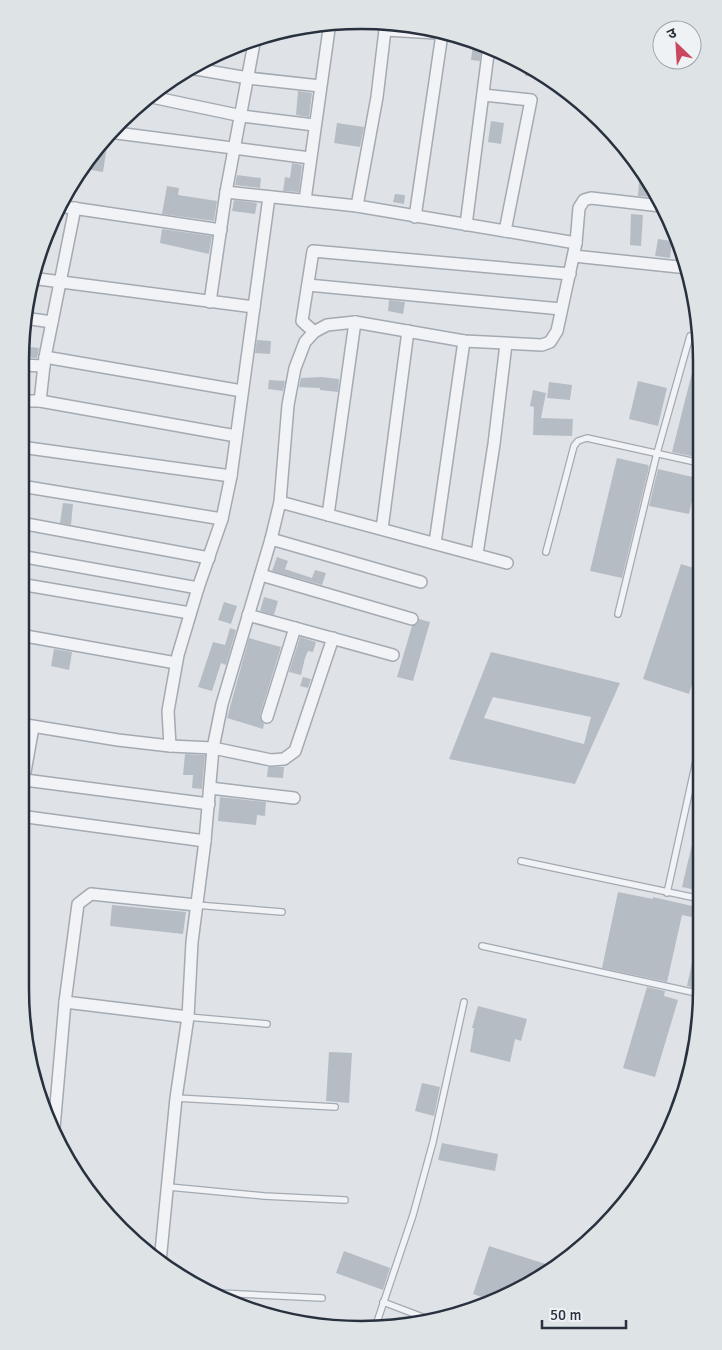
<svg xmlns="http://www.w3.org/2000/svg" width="722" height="1350" font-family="Signika,'Noto Sans Devanagari',sans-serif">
	<rect width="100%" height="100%" fill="#dfe3e8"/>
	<g fill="#b6bcc4" fill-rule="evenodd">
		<path d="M473 44 482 45 480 61 471 60Z"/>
		<path d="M525 63 536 69V76H525Z"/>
		<path d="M298 91 312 93 309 117 296 115Z"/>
		<path d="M491 121 504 123 501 144 488 142Z"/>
		<path d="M337 123 364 127 360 147 334 143Z"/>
		<path d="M104 137 108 139 103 172 86 169 88 160Z"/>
		<path d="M292 163 302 165 299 192 283 191 285 177 290 178Z"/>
		<path d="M640 167 652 186 651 197 638 196Z"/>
		<path d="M237 175 261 178 260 188 235 185Z"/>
		<path d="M167 186 179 188 178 195 217 201 214 221 162 214Z"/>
		<path d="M395 194 405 195 404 204 393 202Z"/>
		<path d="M234 200 257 203 255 214 232 211Z"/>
		<path d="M631 214 643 215 641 246 630 245Z"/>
		<path d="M162 229 212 236 209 254 160 243Z"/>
		<path d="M658 239 672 241 670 258 655 256Z"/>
		<path d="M389 300 405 302 403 314 388 311Z"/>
		<path d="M257 340 271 341 270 354 255 353Z"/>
		<path d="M22 346 39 348 37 358 21 357Z"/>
		<path d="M696 357H699L700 458 672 452Z"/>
		<path d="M322 377 339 379 338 392 320 390V388L299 387 301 378Z"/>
		<path d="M269 380 285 381 283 391 268 389Z"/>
		<path d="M638 381 667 388 658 426 629 419Z"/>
		<path d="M549 382 572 385 570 400 547 398Z"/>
		<path d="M533 390 546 393 541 418 573 419 572 436 533 435 534 407 530 406Z"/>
		<path d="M617 458 648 465 649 467 622 578 590 571Z"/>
		<path d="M658 469 697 478 689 514 649 506Z"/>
		<path d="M63 503 73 504 71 525 60 523Z"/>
		<path d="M277 557 288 561 285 569 312 578 315 570 326 573 322 585 272 571Z"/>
		<path d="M681 564 700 570V659L689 694 643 679Z"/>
		<path d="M264 597 278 601 274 615 260 611Z"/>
		<path d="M224 602 237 606 231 624 218 620Z"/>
		<path d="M419 619 430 622 413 681 397 677 412 626 417 624Z"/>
		<path d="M230 628 236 630 226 665 221 663 212 691 198 687 213 642 225 645Z"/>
		<path d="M300 637 316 642 313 652 308 651 305 658 301 675 289 672Z"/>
		<path d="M249 638 281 647 260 715V719L264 724 263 729 227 718Z"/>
		<path d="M54 649 72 652 69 670 51 666Z"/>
		<path d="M491 652 620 683 575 784 449 759ZM493 697 591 717 584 744 484 718Z"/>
		<path d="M303 677 311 679 308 688 300 686Z"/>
		<path d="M185 754 205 755 202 789 192 788 193 775H183Z"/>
		<path d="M268 767H284L283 778 267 777Z"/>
		<path d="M220 797 266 802 265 816 257 815 256 825 218 821Z"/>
		<path d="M697 823 701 824V891L682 887Z"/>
		<path d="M618 892 653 899V897L701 908V919L682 915 667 982 602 968Z"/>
		<path d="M112 905 186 912 183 934 110 926Z"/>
		<path d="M697 939H701V989L687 986Z"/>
		<path d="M647 987 665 991 664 996 678 1000 655 1077 623 1068Z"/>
		<path d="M478 1006 527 1019 521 1041 515 1039 510 1062 470 1052 474 1028H472Z"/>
		<path d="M329 1052 352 1053 349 1103 326 1101Z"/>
		<path d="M422 1083 440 1087 434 1116 415 1111Z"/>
		<path d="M442 1143 498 1154 495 1171 438 1160Z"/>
		<path d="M489 1246 552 1266 496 1302 473 1294Z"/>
		<path d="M344 1251 390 1268 383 1290 336 1273Z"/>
	</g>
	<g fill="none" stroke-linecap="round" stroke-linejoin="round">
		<defs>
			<g id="lane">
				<path d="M546 552 574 446 578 441 587 438 700 463"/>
				<path d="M618 614 657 453 690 336"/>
				<path d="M521 861 701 899"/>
				<path d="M667 893 700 743"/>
				<path d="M196 905 282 912"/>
				<path d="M482 946 701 994"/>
				<path d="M188 1017 267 1024"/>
				<path d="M176 1098 335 1107"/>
				<path d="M169 1187 264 1196 345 1200"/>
				<path d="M218 1293 322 1298"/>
				<path d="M383 1302 428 1319"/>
				<path d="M375 1328 413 1215 433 1142 464 1002"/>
			</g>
			<g id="street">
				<path d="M385 30 454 34"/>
				<path d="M190 68 248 78 320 86"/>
				<path d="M483 95 531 100 505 231"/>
				<path d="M147 96 242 116 314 125"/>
				<path d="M109 132 310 158"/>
				<path d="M226 192 357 206 576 243"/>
				<path d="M305 200 330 22"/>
				<path d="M59 206 221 230"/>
				<path d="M357 206 377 97 385 30 381 22"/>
				<path d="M415 217 442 34"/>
				<path d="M466 225 489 46"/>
				<path d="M574 256 688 268"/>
				<path d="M31 278 254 307"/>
				<path d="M308 285 561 309"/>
				<path d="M210 302 226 192 255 38"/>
				<path d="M24 318 52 322"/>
				<path d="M314 332 302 321 313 251 570 274"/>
				<path d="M45 357 242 391"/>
				<path d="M21 365 44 366"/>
				<path d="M21 401H40L236 436"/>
				<path d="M40 401 45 357 75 208"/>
				<path d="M21 447 231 476"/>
				<path d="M21 486 222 519"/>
				<path d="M280 502 507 563"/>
				<path d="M328 515 355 322"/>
				<path d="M21 523 209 558"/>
				<path d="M382 529 408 331"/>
				<path d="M271 539 421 582"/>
				<path d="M435 543 464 341"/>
				<path d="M477 554 494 444 506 344"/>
				<path d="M20 556 198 588"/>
				<path d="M261 575 412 619"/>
				<path d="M20 584 190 613"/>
				<path d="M248 615 393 655"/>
				<path d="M20 635 176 663"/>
				<path d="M267 717 295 628"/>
				<path d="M20 724 118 740 170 746 213 748 271 760 284 759 295 751 333 638"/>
				<path d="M170 746 168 711 178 655 198 588 222 519 231 476 269 197"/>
				<path d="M25 780 209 804"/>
				<path d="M210 788 294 798"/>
				<path d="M20 800 33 727"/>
				<path d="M20 816 205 841"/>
				<path d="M65 1002 188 1017"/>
				<path d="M54 1128 65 1002 78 904 91 894 196 905"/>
				<path d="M160 1262 176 1098 188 1017 192 942 205 841 213 748 222 704 271 539 280 502 288 405 295 368 305 342 314 332 327 325 355 322 464 341 542 345 550 342 557 331 576 243 579 208 584 200 591 198 661 206"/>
			</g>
		</defs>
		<use href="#lane" stroke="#a4aab2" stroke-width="8"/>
		<use href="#street" stroke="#a4aab2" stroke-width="14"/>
		<use href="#lane" stroke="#f2f3f6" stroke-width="5.5"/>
		<use href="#street" stroke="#f2f3f6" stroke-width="11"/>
	</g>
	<path d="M0 0H722V1350H0ZM361 29H361A332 332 0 0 1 693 361V989A332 332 0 0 1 361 1321H361A332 332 0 0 1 29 989V361A332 332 0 0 1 361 29Z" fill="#dee3e6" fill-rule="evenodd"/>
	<path fill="none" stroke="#28313e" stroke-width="2.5" d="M361 29H361A332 332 0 0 1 693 361V989A332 332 0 0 1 361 1321H361A332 332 0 0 1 29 989V361A332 332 0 0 1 361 29Z"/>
	<g transform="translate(677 45) rotate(335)"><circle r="24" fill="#eef2f5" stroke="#9fa5ac"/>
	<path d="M0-4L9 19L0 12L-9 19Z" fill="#ca475f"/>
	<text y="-8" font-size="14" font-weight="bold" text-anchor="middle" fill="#28313e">उ</text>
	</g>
	<path d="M542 1320v8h84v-8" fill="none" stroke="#28313e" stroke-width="2.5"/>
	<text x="550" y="1320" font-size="15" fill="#28313e" stroke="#eef2f5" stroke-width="4" paint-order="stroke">50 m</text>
</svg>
